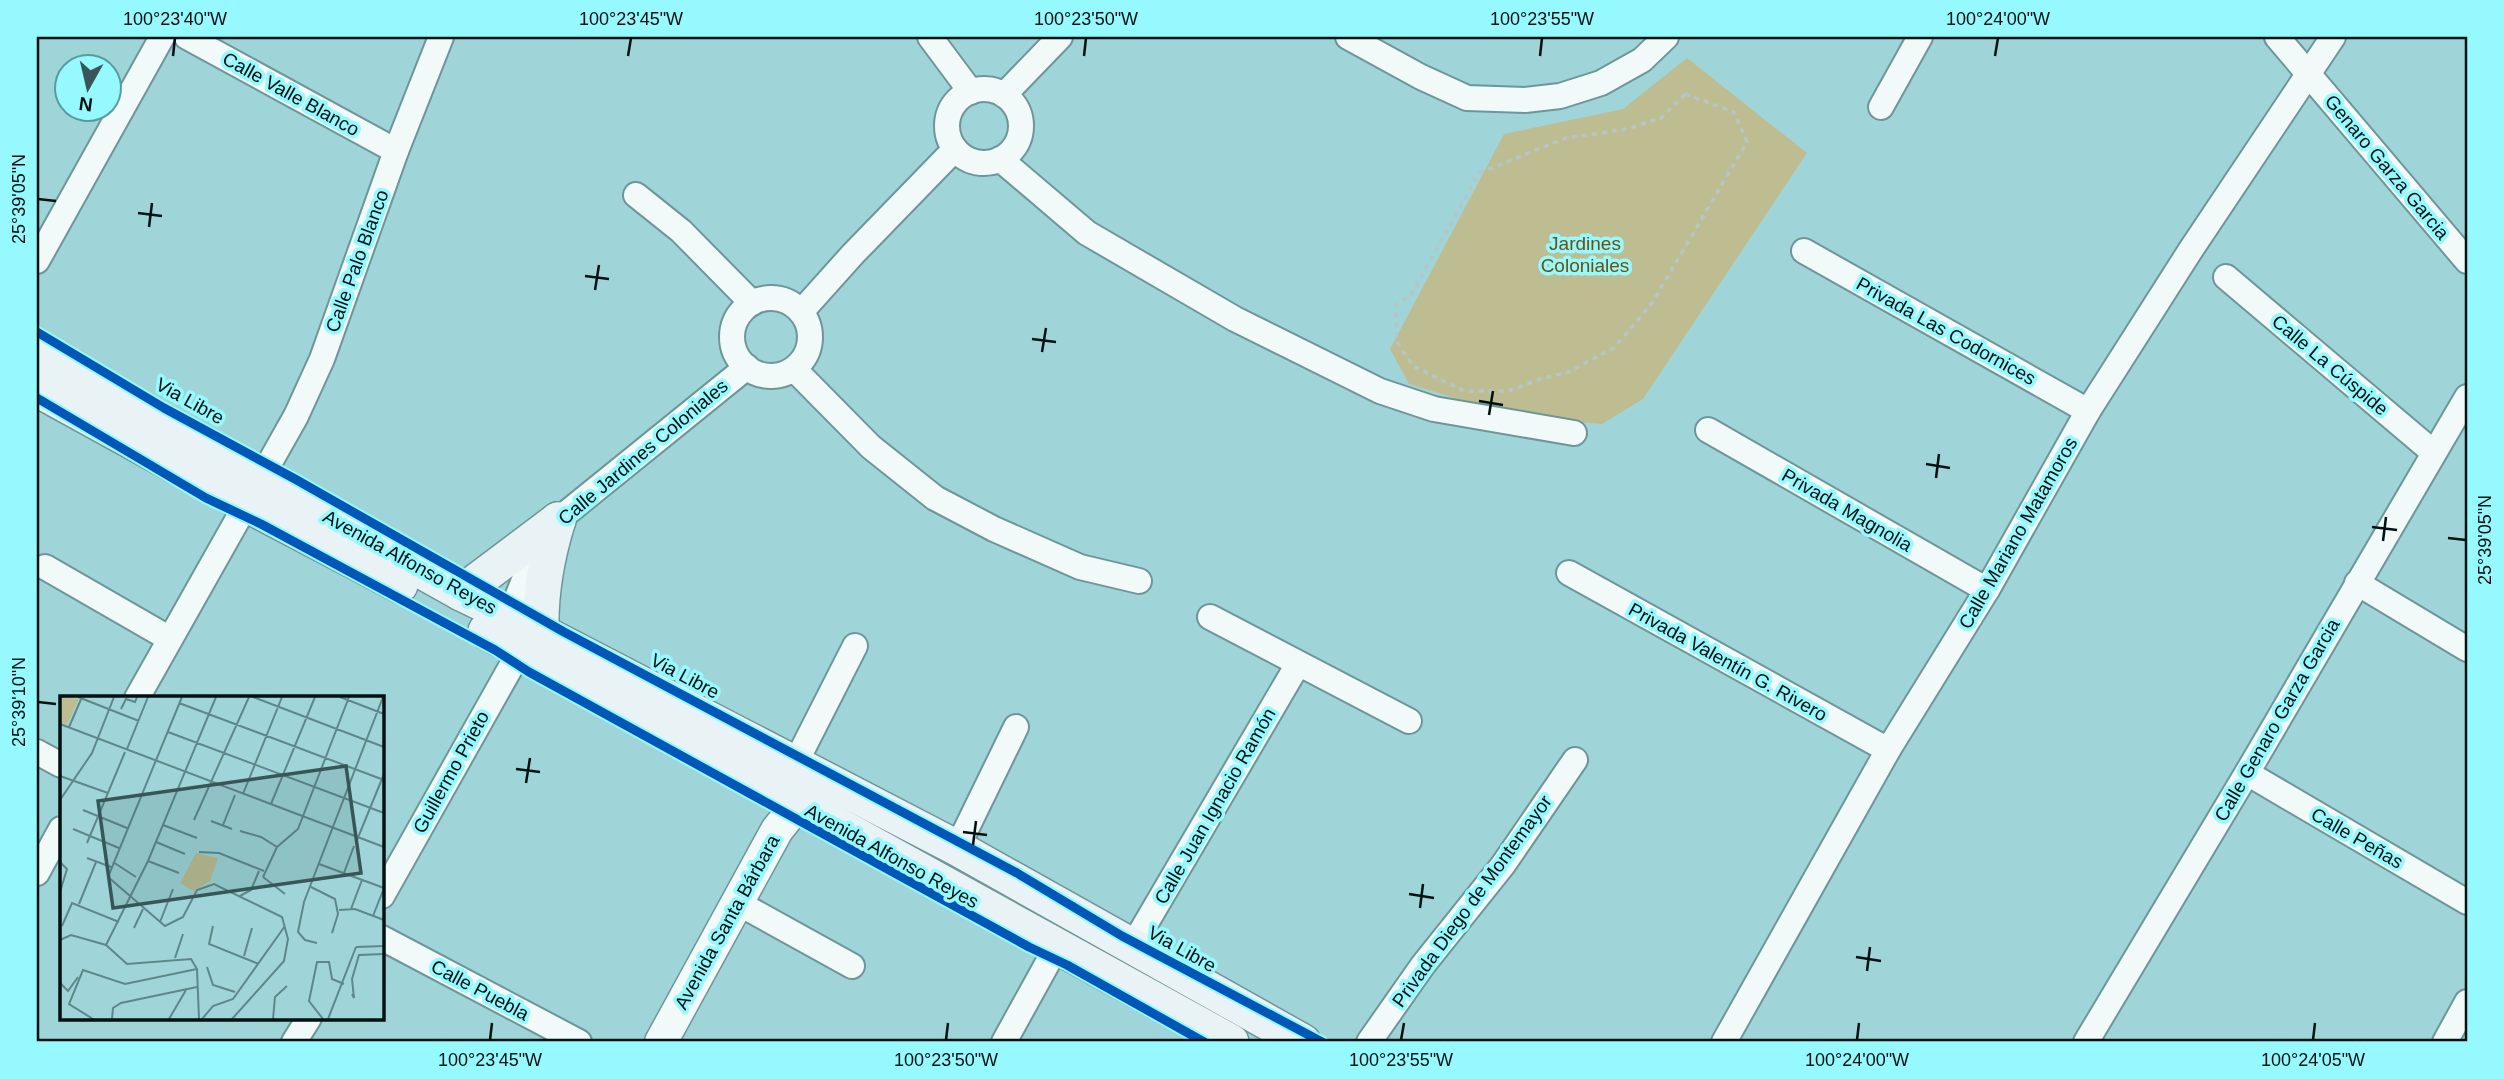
<svg xmlns="http://www.w3.org/2000/svg" width="2504" height="1079" font-family="Helvetica,sans-serif">
	<rect width="100%" height="100%" fill="#9fd5d9"/>
	<path fill="#bebd91" d="M1687 58 1807 153 1643 399 1602 424 1575 422 1503 413 1409 384 1390 349 1504 134 1623 109Z"/>
	<g fill="none" stroke-linecap="round" stroke-linejoin="round">
		<defs>
			<g id="minor">
				<path d="M187 37 396 151"/>
				<path d="M930 37 971 92"/>
				<path d="M1348 37 1421 77 1467 98 1525 100 1560 96 1601 83 1642 60 1666 37"/>
				<path d="M2277 37 2467 261"/>
				<circle cx="984" cy="126" r="37"/>
				<path d="M1004 95 1060 37"/>
				<path d="M1881 107 1920 37"/>
				<path d="M1000 159 1087 233 1235 319 1380 391 1434 409 1574 433"/>
				<path d="M636 195 681 231 752 303"/>
				<path d="M1804 251 2088 411"/>
				<path d="M37 261 162 37"/>
				<path d="M2226 277 2433 452"/>
				<circle cx="771" cy="337" r="39"/>
				<path d="M801 312 853 254 955 149"/>
				<path d="M794 369 871 447 935 498 994 529 1080 567 1139 581"/>
				<path d="M1708 430 1987 590"/>
				<path d="M45 567 170 639"/>
				<path d="M1569 573 1888 750"/>
				<path d="M2357 583 2467 649"/>
				<path d="M1210 617 1409 721"/>
				<path d="M137 698 296 416 322 359 396 151 441 37"/>
				<path d="M37 752 61 765"/>
				<path d="M795 764 855 646"/>
				<path d="M2247 773 2467 902"/>
				<path d="M957 848 1016 727"/>
				<path d="M37 873 61 829"/>
				<path d="M382 896 521 649 513 618 518 595 533 557 558 520 747 367"/>
				<path d="M738 903 852 966"/>
				<path d="M382 938 579 1042"/>
				<path d="M1132 947 1298 664"/>
				<path d="M294 1042 309 1018"/>
				<path d="M1004 1042 1057 946"/>
				<path d="M1369 1042 1423 965 1503 865 1575 760"/>
				<path d="M1724 1042 1888 750 1987 590 2088 411 2190 251 2333 37"/>
				<path d="M2086 1042 2247 773 2467 397"/>
				<path d="M2445 1042 2467 1002"/>
			</g>
			<path id="tertiary" d="M661 1042 777 830 798 804"/>
			<g id="secondary">
				<path d="M37 356 461 593 541 632 957 848 1303 1042"/>
				<path d="M37 389 246 504 400 585"/>
				<path d="M461 593 558 520"/>
				<path d="M486 631 1231 1042"/>
				<path d="M541 632C540 593 546 558 558 520"/>
			</g>
		</defs>
		<use href="#minor" stroke="#6e9698" stroke-width="28"/>
		<use href="#tertiary" stroke="#6e9698" stroke-width="35"/>
		<use href="#secondary" stroke="#6e9698" stroke-width="38"/>
		<path stroke="#b6c5c6" stroke-width="3.5" stroke-dasharray="5 5" stroke-linecap="butt" d="M1685 94 1734 112 1747 142 1652 303 1615 347 1569 372 1540 379 1508 391H1464L1413 366 1397 342 1396 305 1411 295 1479 173 1566 138 1627 129 1661 118Z"/>
		<use href="#minor" stroke="#f1f9f9" stroke-width="24"/>
		<use href="#tertiary" stroke="#f1f9f9" stroke-width="32"/>
		<use href="#secondary" stroke="#e9f2f4" stroke-width="35"/>
		<defs>
			<g id="cycleway">
				<path d="M37 332 164 408 295 479 564 632 1017 873 1122 936 1322 1042"/>
				<path d="M37 398 206 498 261 524 495 650 529 672 1029 947 1067 965 1204 1042"/>
			</g>
		</defs>
		<use href="#cycleway" stroke="#95f9fe" stroke-width="13"/>
		<use href="#cycleway" stroke="#0057b8" stroke-width="9"/>
	</g>
	<path fill="none" stroke="#001112" stroke-width="2.5" d="M173 56 175 38M628 56 631 38M1084 56 1086 38M1540 56 1542 38M1995 56 1998 38M38 199 56 201M138 213 162 216M149 227 152 203M585 276 609 279M595 290 599 265M1032 339 1056 342M1042 352 1046 328M1479 401 1503 405M1489 415 1493 391M1926 464 1950 468M1936 478 1939 454M2372 527 2397 530M2448 538 2466 540M2383 541 2386 517M38 702 56 704M516 769 540 772M526 783 530 758M963 832 987 835M973 845 976 821M1409 894 1434 898M1420 908 1423 884M1856 957 1881 961M1867 971 1870 947M490 1040 492 1023M946 1040 948 1023M1401 1040 1404 1023M1857 1040 1859 1023M2313 1040 2315 1023"/>
	<g text-anchor="middle" dominant-baseline="central" stroke-width="7" stroke-linejoin="round" paint-order="stroke">
		<g font-size="19" fill="#001112" stroke="#95f9fe">
			<text transform="translate(291 94) rotate(29)">Calle Valle Blanco</text>
			<text transform="translate(2387 167) rotate(50)">Genaro Garza Garcia</text>
			<text transform="translate(357 261) rotate(-70)">Calle Palo Blanco</text>
			<text transform="translate(1946 331) rotate(29)">Privada Las Codornices</text>
			<text transform="translate(2330 365) rotate(40)">Calle La Cúspide</text>
			<text transform="translate(190 401) rotate(29)">Via Libre</text>
			<text transform="translate(643 452) rotate(-40)">Calle Jardines Coloniales</text>
			<text transform="translate(1847 510) rotate(30)">Privada Magnolia</text>
			<text transform="translate(2018 533) rotate(-60)">Calle Mariano Matamoros</text>
			<text transform="translate(410 562) rotate(29)">Avenida Alfonso Reyes</text>
			<text transform="translate(1728 662) rotate(29)">Privada Valentín G. Rivero</text>
			<text transform="translate(685 676) rotate(28)">Via Libre</text>
			<text transform="translate(2277 720) rotate(-60)">Calle Genaro Garza Garcia</text>
			<text transform="translate(451 772) rotate(-61)">Guillermo Prieto</text>
			<text transform="translate(1215 806) rotate(-60)">Calle Juan Ignacio Ramón</text>
			<text transform="translate(2357 838) rotate(30)">Calle Peñas</text>
			<text transform="translate(892 856) rotate(29)">Avenida Alfonso Reyes</text>
			<text transform="translate(1472 901) rotate(-54)">Privada Diego de Montemayor</text>
			<text transform="translate(727 922) rotate(-61)">Avenida Santa Bárbara</text>
			<text transform="translate(1182 949) rotate(29)">Via Libre</text>
			<text transform="translate(480 990) rotate(28)">Calle Puebla</text>
		</g>
		<g font-size="19" fill="#6f4f0c" stroke="#95f9fe">
			<text x="1585" y="243">Jardines<tspan x="1585" dy="22">Coloniales</tspan></text>
		</g>
	</g>
	<g transform="translate(60 696)">
		<rect width="324" height="324" fill="#9fd5d9"/>
		<path d="M0 1 19 3 7 29 0 26ZM136 157 158 162 150 185 133 195 120 187Z" fill="#bebd91"/>
		<path fill="none" stroke="#5f8789" stroke-width="2" d="M18 1 79 25M122 1 48 181 105 230 123 221 137 194 154 188 222 221 228 243 224 265 172 323M193 1 324 51M280 1 324 18M119 7 324 84M61 13 66 3 75 6 77 1M0 28 324 151M9 31 22 1M108 36 324 117M67 53 88 1M0 80 48 97M183 98 222 1M0 104 32 57 54 1M211 108 255 1M23 114 67 132M134 124 189 1M151 125 172 133M103 129 137 142M163 129 175 99M13 133 59 152M180 135 201 141 217 151M297 144 324 78M96 146 125 158M27 147 65 56M217 151 238 133 289 1M139 156 159 157 204 175M27 162 51 171M88 165 119 177M0 166 7 173 0 196M53 166 76 181M259 168 324 192M284 177 294 150M203 181 217 151M203 181 225 198M251 191 275 203 278 218 272 237M180 200 191 194 199 175M19 208 36 166M291 213 302 184M279 214 295 213 324 224M313 220 324 192M100 226 113 193M2 230 12 207 59 226M153 230 149 248 199 268M74 232 83 213M0 244 11 239 46 249 67 268 131 263 137 273 139 323M257 247 245 244 238 236 244 206 323 1M46 249 88 165 156 1M296 251 324 250M184 260 192 232M115 262 123 238M147 271 153 289 175 296M0 287 8 295 18 281M292 298 294 302 292 283 299 259 324 258M33 323 9 308 23 274 65 288 137 273M52 323 53 312 61 307 137 291M109 323 126 294M142 323 153 310 173 303 225 230M213 323 215 301 227 290M263 323 249 305 257 266H269L272 283 284 288M268 323 296 251"/>
		<path fill="#385658" fill-opacity="0.15" stroke="#385658" stroke-width="3.5" d="M286 70 301 177 53 212 38 105Z"/>
		<rect width="324" height="324" fill="none" stroke="#001112" stroke-width="3.5"/>
	</g>
	<rect width="2504" height="1079" fill="none" stroke="#95f9fe" stroke-width="77"/>
	<g transform="translate(88 88) rotate(188)"><circle r="33" fill="#95f9fe" stroke="#599ca0" stroke-width="2"/>
	<path d="M0-5L12 26L0 18L-12 26Z" fill="#385658"/>
	<text y="-10" font-size="19" font-weight="bold" text-anchor="middle" fill="#001112">N</text>
	</g>
	<rect x="38" y="38" width="2428" height="1002" fill="none" stroke="#001112" stroke-width="2.5"/>
	<g font-size="18" text-anchor="middle" fill="#001112">
		<text x="175" y="25">100°23'40"W</text>
		<text x="631" y="25">100°23'45"W</text>
		<text x="1086" y="25">100°23'50"W</text>
		<text x="1542" y="25">100°23'55"W</text>
		<text x="1998" y="25">100°24'00"W</text>
		<text transform="translate(19 199) rotate(-90)" y="6">25°39'05"N</text>
		<text transform="translate(2485 540) rotate(-90)" y="6">25°39'05"N</text>
		<text transform="translate(19 702) rotate(-90)" y="6">25°39'10"N</text>
		<text x="490" y="1066">100°23'45"W</text>
		<text x="946" y="1066">100°23'50"W</text>
		<text x="1401" y="1066">100°23'55"W</text>
		<text x="1857" y="1066">100°24'00"W</text>
		<text x="2313" y="1066">100°24'05"W</text>
	</g>
</svg>
